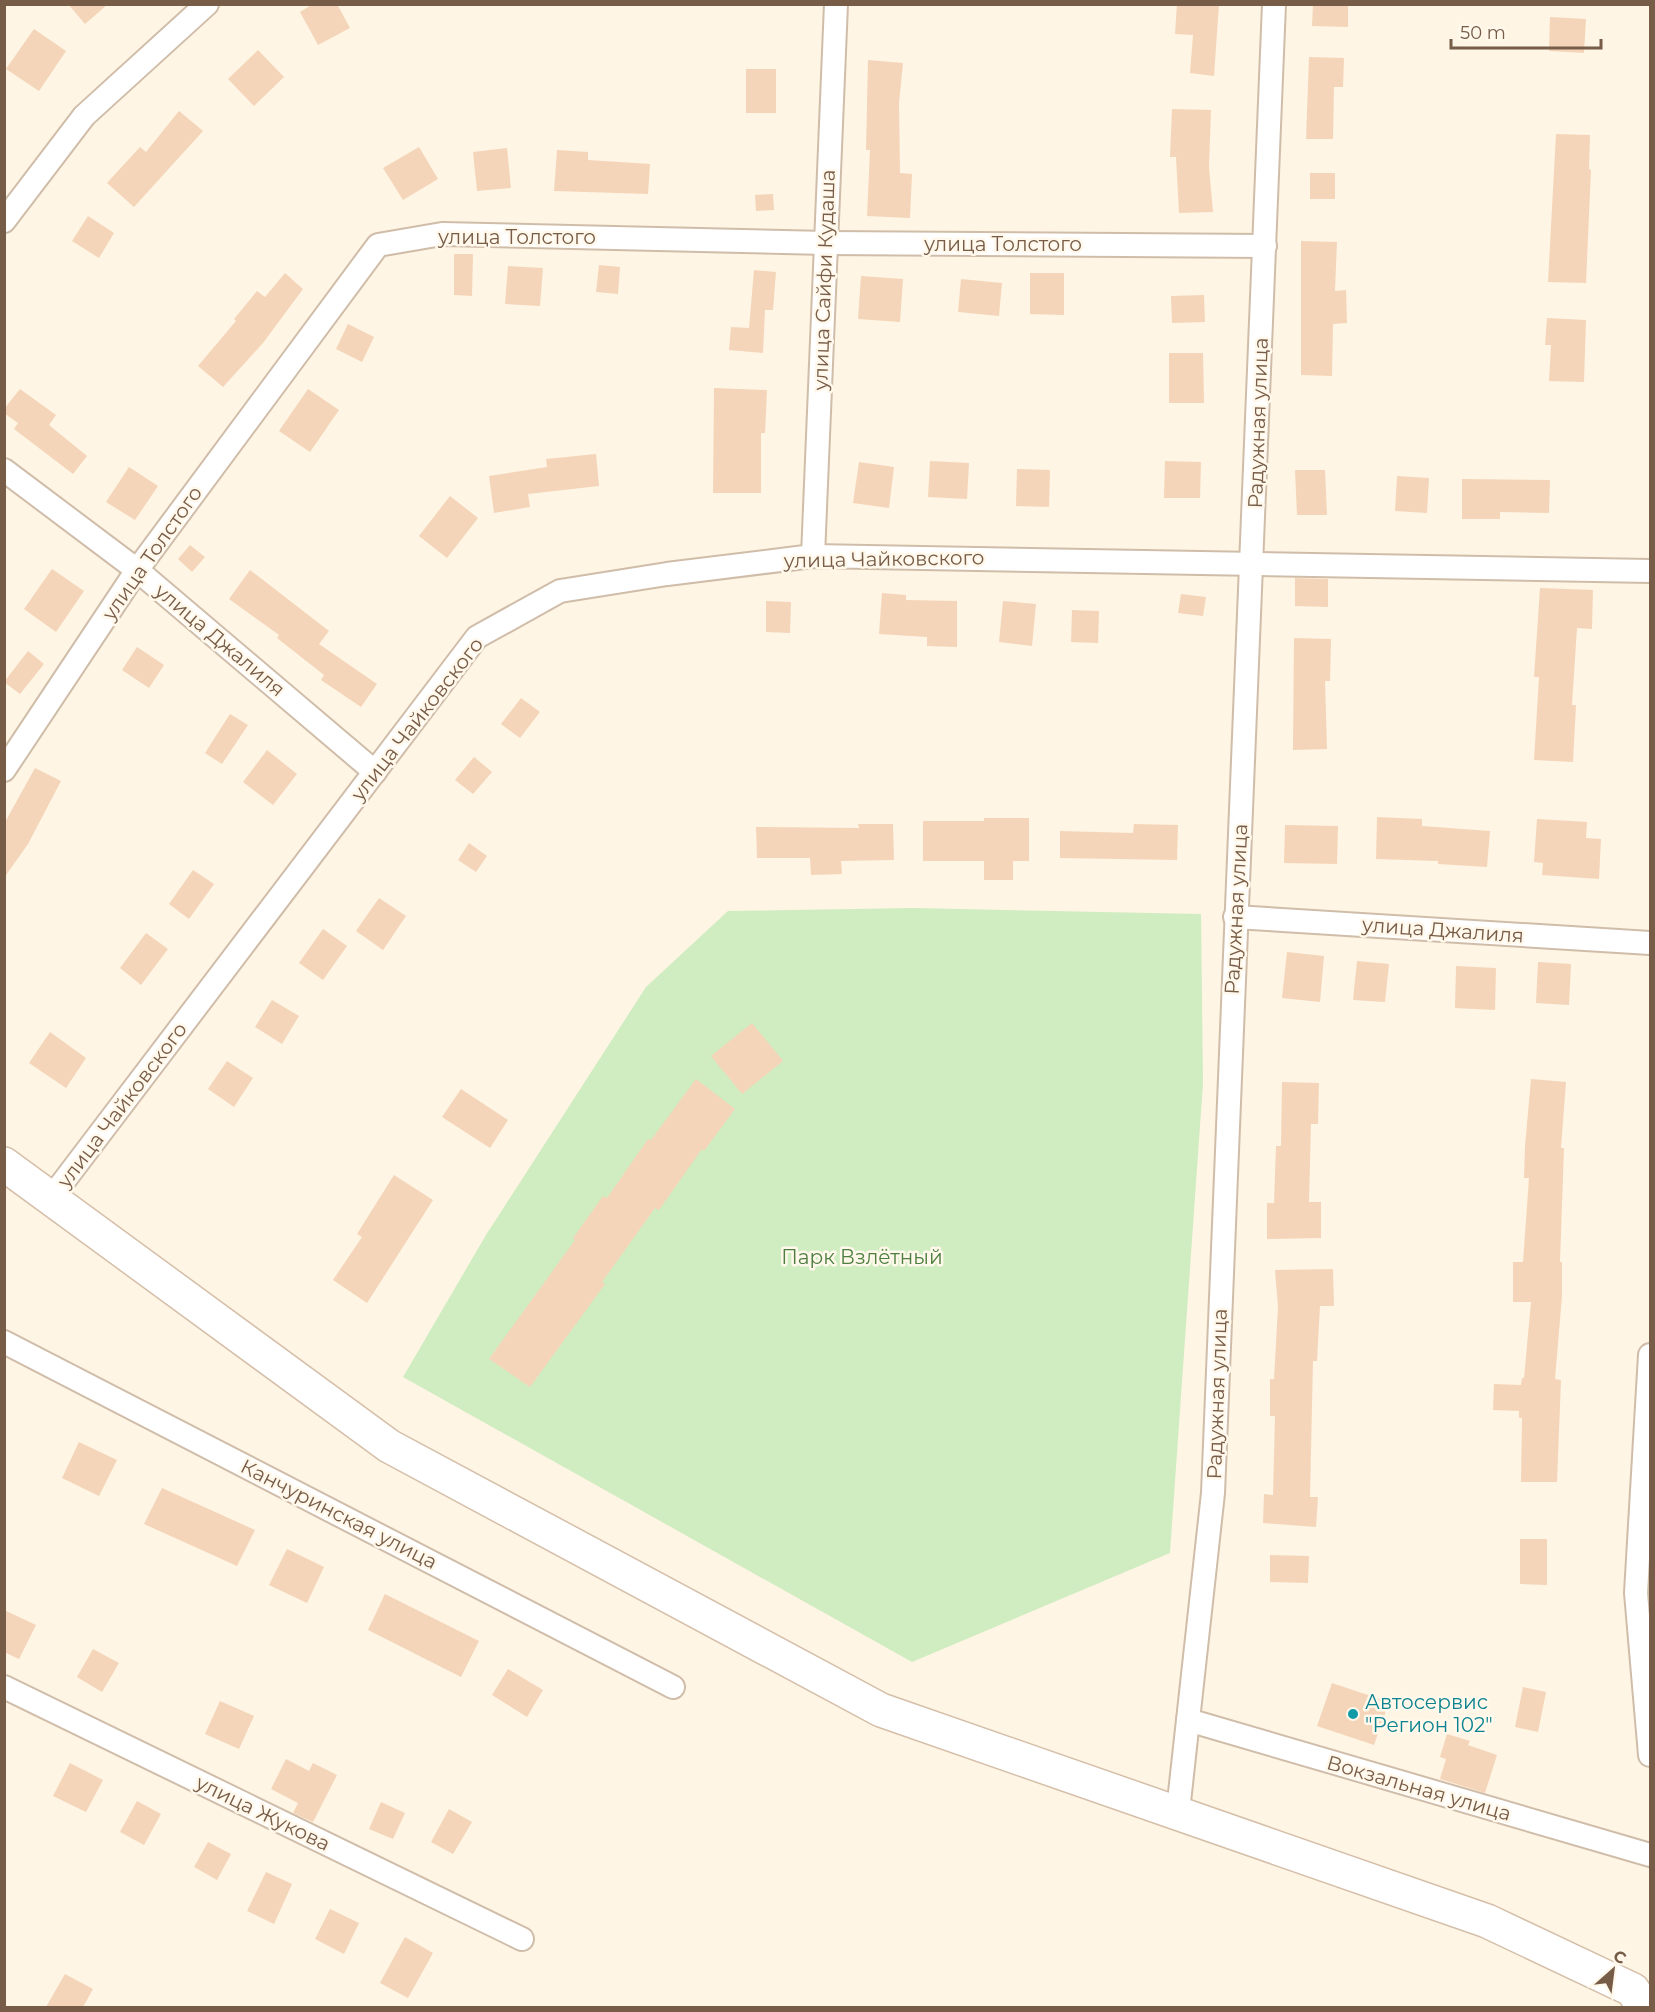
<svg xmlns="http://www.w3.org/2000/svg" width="1655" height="2012" font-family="Montserrat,sans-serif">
	<rect width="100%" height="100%" fill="#fef5e4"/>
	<path fill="#d0ecc1" d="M913 908 1201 914 1203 1083 1170 1553 912 1662 403 1377 486 1235 646 987 728 911Z"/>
	<g fill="#f5d5b9">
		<path d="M68 4H108L85 24Z"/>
		<path d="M313 4H337L350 28 318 45 300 12Z"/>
		<path d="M1177 4H1219L1214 76 1190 73 1193 35 1175 34Z"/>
		<path d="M1313 4H1348V27L1312 26Z"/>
		<path d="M1550 17 1586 19 1584 53 1549 51Z"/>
		<path d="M34 29 66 51 39 91 6 69Z"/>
		<path d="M258 50 284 77 254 106 228 79Z"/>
		<path d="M1309 57 1344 58 1343 87H1334L1333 139H1306Z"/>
		<path d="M868 60 903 63 899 103 900 173 912 174 910 218 867 216 870 150H866Z"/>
		<rect x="746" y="69" width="30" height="44"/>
		<path d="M1172 109 1211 110 1209 167 1213 212 1179 213 1176 157H1170Z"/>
		<path d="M179 111 203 131 134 207 107 183 140 147 146 152Z"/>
		<path d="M1556 134 1590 135 1589 169 1591 170 1586 283 1548 282Z"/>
		<path d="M419 147 438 179 403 200 383 168Z"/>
		<path d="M507 148 511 188 477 191 473 152Z"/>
		<path d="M557 150 588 152V160L650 164 648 194 554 191Z"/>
		<rect x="1310" y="173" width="25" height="26"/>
		<path d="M773 194 774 210 756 211 755 195Z"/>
		<path d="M88 216 114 233 99 258 72 241Z"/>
		<path d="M1301 241 1337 242 1335 291 1346 290 1347 323 1333 324 1332 376 1301 375Z"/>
		<path d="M454 254H473L472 296 454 295Z"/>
		<path d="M599 265 620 267 618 294 596 292Z"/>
		<path d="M508 266 543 268 540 306 505 304Z"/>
		<path d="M754 270 776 272 773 310H765L763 353 729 350 731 327 749 328Z"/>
		<path d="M285 273 303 289 263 343 223 387 198 366 236 321 234 319 257 291 265 297Z"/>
		<path d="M1030 273H1064V315L1030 314Z"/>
		<path d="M861 276 903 279 900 322 858 319Z"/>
		<path d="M961 279 1002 283 999 316 958 312Z"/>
		<path d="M1204 295 1205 322 1172 323 1171 296Z"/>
		<path d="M1547 318 1586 320 1584 382 1549 381 1551 345H1545Z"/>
		<path d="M348 324 374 337 362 362 336 349Z"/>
		<path d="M1169 353H1203L1204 403H1169Z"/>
		<path d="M714 388 767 390 765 433H761V493H713Z"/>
		<path d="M20 389 56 415 49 425 87 456 73 474 14 429 18 423 4 413V409Z"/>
		<path d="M308 389 339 410 310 452 279 431Z"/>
		<path d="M596 454 599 486 528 494 530 507 494 513 489 476 547 467 546 459Z"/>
		<path d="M930 461 969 463 967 499 928 497Z"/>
		<path d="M1165 461 1201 462 1200 498H1164Z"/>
		<path d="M859 462 894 467 889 508 853 503Z"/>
		<path d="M129 467 158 486 135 520 106 502Z"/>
		<path d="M1017 469 1050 470 1049 507 1016 506Z"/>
		<path d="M1295 470H1325L1327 515H1297Z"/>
		<path d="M1397 476 1429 478 1427 513 1395 511Z"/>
		<path d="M1462 479 1550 480 1549 513 1500 512V519H1462Z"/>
		<path d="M450 496 478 518 447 558 419 536Z"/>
		<path d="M190 545 205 557 192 572 178 559Z"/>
		<path d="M52 569 84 591 56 632 24 609Z"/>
		<path d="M250 570 329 631 319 644 377 684 361 707 321 680 324 675 277 638 279 635 229 599Z"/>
		<path d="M1295 578 1328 579V607L1295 606Z"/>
		<path d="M1540 588 1593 590 1592 629 1577 628 1572 705H1576L1573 762 1534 760 1539 677H1534Z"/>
		<path d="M882 593 906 595V600L957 601V647L927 646V637L879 634Z"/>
		<path d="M1181 594 1206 597 1203 616 1178 613Z"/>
		<path d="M766 601 791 602 790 633 766 632Z"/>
		<path d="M1003 601 1036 604 1032 646 999 642Z"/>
		<path d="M1072 610 1099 611 1098 643 1071 642Z"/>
		<path d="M1294 638 1331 639 1330 681H1325L1327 749 1293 750Z"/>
		<path d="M137 647 164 665 149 688 122 670Z"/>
		<path d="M28 651 44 664 20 694 4 682Z"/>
		<path d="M521 698 540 712 520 738 501 724Z"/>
		<path d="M230 714 248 725 222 764 205 753Z"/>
		<path d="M267 750 297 774 273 805 243 782Z"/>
		<path d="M474 757 492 772 473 794 455 780Z"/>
		<path d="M35 768 61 781 28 844 4 878V824Z"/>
		<path d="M1377 817 1422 819V826L1490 831 1487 867 1438 864V861L1376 859Z"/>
		<path d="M984 818H1029V861H1013V880H984V861H923V821H984Z"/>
		<path d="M1537 819 1587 822 1586 838 1601 839 1599 879 1542 875 1543 863 1534 862Z"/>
		<path d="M858 824H893L894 860 841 861 842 874 811 875 810 858H757L756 827 859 828Z"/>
		<path d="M1134 824 1178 825 1177 860 1060 858V831L1133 833Z"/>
		<path d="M1285 825 1338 826 1337 864 1284 863Z"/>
		<path d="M469 843 487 856 476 872 458 860Z"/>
		<path d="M193 870 214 884 189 919 169 904Z"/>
		<path d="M379 898 406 916 383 950 356 931Z"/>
		<path d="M323 929 347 946 323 980 299 963Z"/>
		<path d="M146 933 168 949 141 985 120 968Z"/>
		<path d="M1287 952 1324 956 1320 1002 1282 998Z"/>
		<path d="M1357 961 1389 964 1385 1002 1353 1000Z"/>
		<path d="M1538 962 1571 964 1569 1005 1536 1003Z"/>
		<path d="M1456 966 1496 968 1495 1010 1455 1008Z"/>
		<path d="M272 1000 299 1016 282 1044 255 1027Z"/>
		<path d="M752 1023 783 1061 742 1094 711 1056Z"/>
		<path d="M50 1032 86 1058 66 1088 29 1063Z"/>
		<path d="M227 1061 253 1078 234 1107 208 1089Z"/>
		<path d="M696 1079 735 1109 704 1151 702 1149 659 1210 655 1208 602 1282 605 1284 530 1387 489 1359 575 1240 573 1238 603 1196 607 1198 648 1139 651 1140Z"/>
		<path d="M1531 1079 1566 1082 1561 1148H1564L1560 1262H1562V1296L1555 1379 1561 1380 1557 1482H1521L1522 1418H1519V1411L1493 1410 1494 1384 1521 1385 1522 1378H1524L1531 1302H1513V1262H1523L1529 1178H1524L1525 1146Z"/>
		<path d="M1282 1082 1319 1083 1318 1124H1311L1309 1202H1321V1238L1267 1239V1203H1274L1276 1146H1281Z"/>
		<path d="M461 1089 508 1120 490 1148 442 1117Z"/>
		<path d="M394 1175 433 1200 367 1303 333 1280 362 1237 357 1234Z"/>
		<path d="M1333 1269 1334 1306H1320L1317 1361H1313L1310 1497H1318L1316 1527 1263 1523 1264 1494 1273 1495 1275 1416H1270V1379H1274L1278 1307 1275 1270Z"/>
		<path d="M79 1442 117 1460 99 1496 62 1478Z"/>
		<path d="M162 1488 255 1530 237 1566 144 1524Z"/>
		<path d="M1520 1539H1547V1585L1520 1584Z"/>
		<path d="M287 1549 324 1567 307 1603 269 1585Z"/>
		<path d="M1270 1555 1309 1556 1308 1583 1270 1582Z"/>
		<path d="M385 1594 479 1641 461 1677 368 1630Z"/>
		<path d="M4 1610 36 1625 19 1659 4 1652Z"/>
		<path d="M93 1649 119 1663 102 1692 77 1677Z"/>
		<path d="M508 1669 543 1690 527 1717 492 1695Z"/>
		<path d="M1332 1683 1389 1702 1374 1745 1317 1726Z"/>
		<path d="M1523 1687 1546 1692 1538 1732 1515 1727Z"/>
		<path d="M220 1701 254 1716 239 1749 205 1734Z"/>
		<path d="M1447 1734 1470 1741 1468 1745 1497 1755 1485 1793 1440 1779 1446 1759 1440 1757Z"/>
		<path d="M286 1759 309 1771 313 1763 337 1775 313 1822 293 1813 298 1803 271 1789Z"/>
		<path d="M70 1763 103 1780 86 1812 53 1796Z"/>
		<path d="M137 1801 161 1814 144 1845 120 1832Z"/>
		<path d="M381 1802 405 1813 393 1839 369 1829Z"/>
		<path d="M449 1809 472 1822 453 1854 431 1842Z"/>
		<path d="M208 1842 231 1854 217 1880 194 1867Z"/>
		<path d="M266 1872 292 1884 274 1924 247 1911Z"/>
		<path d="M330 1909 359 1923 344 1954 315 1939Z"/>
		<path d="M405 1937 433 1953 408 1998 380 1983Z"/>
		<path d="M65 1974 93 1989 83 2007H46Z"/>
	</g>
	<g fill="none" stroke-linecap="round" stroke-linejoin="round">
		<defs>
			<g id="minor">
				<path d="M4 221 84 116 207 4"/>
				<path d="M4 470 137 570 375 772"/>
				<path d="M813 556 836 4"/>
				<path d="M4 770 137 570 378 245 442 234 826 243 1265 246"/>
				<path d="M1235 917 1650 943"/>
				<path d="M51 1198 477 637 560 591 667 574 813 556 1650 571"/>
				<path d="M4 1342 673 1687"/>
				<path d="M1650 1355 1636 1593 1650 1755"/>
				<path d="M4 1687 522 1939"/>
				<path d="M1188 1720 1650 1855"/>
				<path d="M1178 1811 1213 1493 1274 4"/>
			</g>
			<path id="secondary" d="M4 1164 389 1446 881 1710 1487 1921 1633 1990 1643 2008"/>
		</defs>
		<use href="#minor" stroke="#d0bda9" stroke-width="26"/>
		<use href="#secondary" stroke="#d5bfa9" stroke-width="36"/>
		<use href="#minor" stroke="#fff" stroke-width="22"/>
		<use href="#secondary" stroke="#fff" stroke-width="33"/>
	</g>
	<circle fill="#0f9aa8" stroke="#fff8eb" stroke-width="2" cx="1353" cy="1714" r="6"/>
	<g text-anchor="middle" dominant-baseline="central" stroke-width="5" stroke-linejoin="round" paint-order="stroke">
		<g font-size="20" fill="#775c48" stroke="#fff8eb">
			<text x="517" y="237">улица Толстого</text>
			<text x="1003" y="244">улица Толстого</text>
			<text transform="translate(824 280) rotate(-88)">улица Сайфи Кудаша</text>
			<text transform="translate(1258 423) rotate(-88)">Радужная улица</text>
			<text transform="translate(152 553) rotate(-55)">улица Толстого</text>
			<text transform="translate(884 559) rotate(-1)">улица Чайковского</text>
			<text transform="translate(220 640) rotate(40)">улица Джалиля</text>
			<text transform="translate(417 719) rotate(-52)">улица Чайковского</text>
			<text transform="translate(1236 909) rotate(-87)">Радужная улица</text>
			<text transform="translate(1443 930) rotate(4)">улица Джалиля</text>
			<text transform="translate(122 1105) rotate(-53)">улица Чайковского</text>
			<text transform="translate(1217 1394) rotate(-88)">Радужная улица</text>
			<text transform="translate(339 1514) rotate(27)">Канчуринская улица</text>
			<text transform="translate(1419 1788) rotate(16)">Вокзальная улица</text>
			<text transform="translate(263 1813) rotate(26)">улица Жукова</text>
		</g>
		<g font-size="20" fill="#4d7e3f" stroke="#fff8eb">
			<text x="862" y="1257">Парк Взлётный</text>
		</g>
		<g font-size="20" fill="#0d838f" stroke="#fff8eb" text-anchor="start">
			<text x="1365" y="1702">Автосервис<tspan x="1365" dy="23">"Регион 102"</tspan></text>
		</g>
	</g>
	<rect width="1655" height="2012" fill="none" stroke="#775c48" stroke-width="12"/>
	<g transform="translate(1613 1970) rotate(28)" stroke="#fff8eb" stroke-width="4.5" paint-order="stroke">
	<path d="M0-4.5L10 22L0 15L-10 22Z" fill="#775c48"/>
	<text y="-9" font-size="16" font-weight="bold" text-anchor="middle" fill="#775c48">С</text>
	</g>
	<path d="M1451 39v9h150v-9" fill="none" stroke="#775c48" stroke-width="3"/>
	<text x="1460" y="39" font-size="18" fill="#775c48" stroke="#fff8eb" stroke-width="4.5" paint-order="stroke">50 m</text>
</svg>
